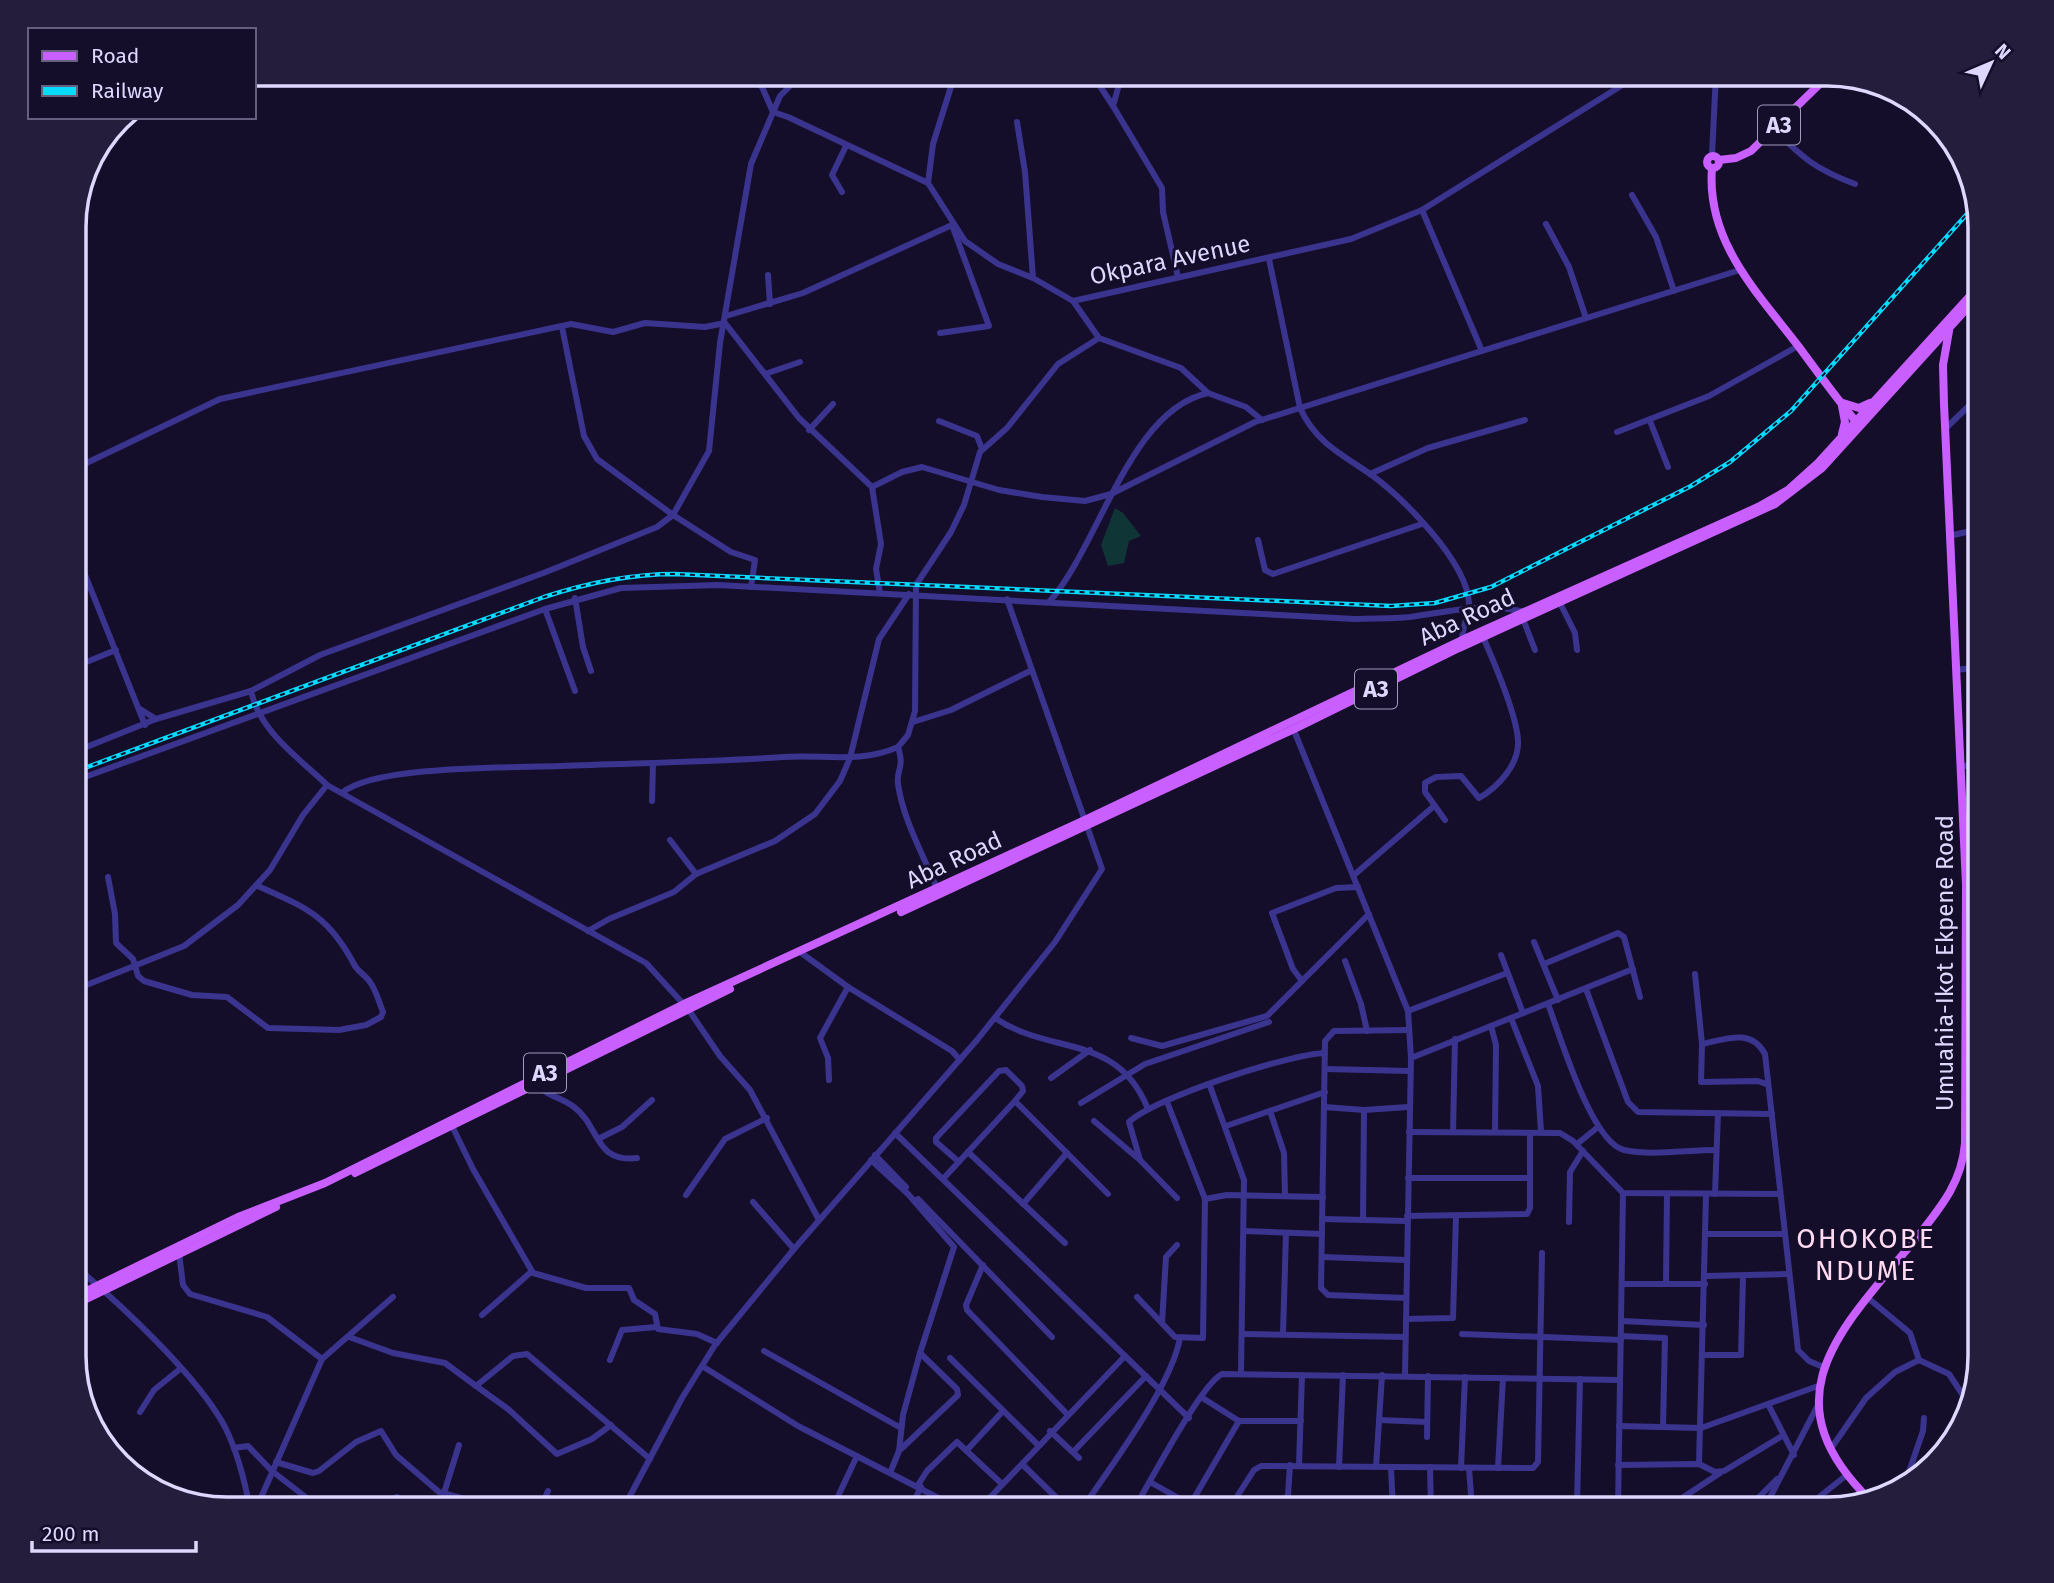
<svg xmlns="http://www.w3.org/2000/svg" width="2054" height="1583" font-family="'Fira Sans',sans-serif">
	<rect width="100%" height="100%" fill="#140e2b"/>
	<path fill="#103536" d="M1115 508 1123 513 1141 536 1129 541 1124 563 1108 566 1101 545Z"/>
	<g fill="none" stroke-linecap="round" stroke-linejoin="round">
		<g stroke="#3b348f" stroke-width="6">
			<path d="M748 74 762 87 773 112 788 117 928 183 965 241 998 264 1033 278 1073 301 1351 239 1422 210 1640 74"/>
			<path d="M802 74 780 96 751 164 720 343 709 451 673 515 657 527 546 572 320 655 251 691C259 731 299 758 327 785L646 963 688 1009 720 1056 750 1090 819 1220"/>
			<path d="M1092 74 1113 106"/>
			<path d="M1122 74 1113 106 1162 188 1163 212 1178 277"/>
			<path d="M1017 122 1025 172 1033 278"/>
			<path d="M1774 129C1802 158 1817 170 1855 184"/>
			<path d="M1712 155 1716 74"/>
			<path d="M928 183 933 144 955 74"/>
			<path d="M842 192 832 175 846 146"/>
			<path d="M1632 195 1656 237 1674 291"/>
			<path d="M1422 210 1482 351"/>
			<path d="M1546 224 1569 267 1586 318"/>
			<path d="M1269 259 1300 408C1315 441 1340 454 1369 473 1402 497 1467 561 1469 603 1469 615 1462 627 1462 640"/>
			<path d="M768 275 770 304"/>
			<path d="M1073 301 1099 338 1181 368 1208 393 1246 407 1262 420"/>
			<path d="M726 316 803 293 952 225 989 326 940 333"/>
			<path d="M562 327 584 436 597 459 673 515 731 552 755 560 751 587"/>
			<path d="M765 374 800 362"/>
			<path d="M939 421 977 436 982 449"/>
			<path d="M1650 421 1668 467"/>
			<path d="M1945 429 1980 395"/>
			<path d="M809 430 833 404"/>
			<path d="M1617 432 1709 396 1798 346"/>
			<path d="M74 469 220 399 571 324 613 332 645 323 705 327 725 323 799 418 872 487 902 472 922 467 999 490 1042 497 1085 501 1111 494 1255 422 1740 270"/>
			<path d="M1370 474 1428 448 1525 420"/>
			<path d="M872 487 881 544 876 569 880 593"/>
			<path d="M1949 536 1971 531 1980 524"/>
			<path d="M1258 540 1265 570 1273 574 1422 524"/>
			<path d="M74 547 145 725"/>
			<path d="M575 598 583 647 591 671"/>
			<path d="M1049 602C1100 545 1129 410 1208 393"/>
			<path d="M1560 603 1575 633 1577 650"/>
			<path d="M545 609 575 691"/>
			<path d="M1523 619 1535 650"/>
			<path d="M74 667 116 650"/>
			<path d="M1956 670 1980 667"/>
			<path d="M140 709 156 719"/>
			<path d="M913 722 951 710 1032 670"/>
			<path d="M1293 728 1408 1011 1411 1058 1405 1375"/>
			<path d="M74 752 156 719 251 691"/>
			<path d="M1962 767 1980 761"/>
			<path d="M74 781 545 609 621 588 718 585 1355 619C1373 618 1392 619 1410 617 1454 611 1481 602 1525 612"/>
			<path d="M342 793C374 765 513 768 560 766 634 763 709 762 783 757 823 754 860 764 898 747"/>
			<path d="M652 801 653 763"/>
			<path d="M1445 820 1425 792V783L1436 777 1461 776 1479 798C1498 787 1519 765 1518 741 1517 716 1494 662 1483 637"/>
			<path d="M670 840 696 874"/>
			<path d="M1354 875 1434 806"/>
			<path d="M108 877 115 914 116 943 133 959 138 976 144 981 192 995 227 997 268 1028 339 1030 366 1025 381 1017 383 1012C379 1002 376 990 370 982 366 976 359 972 355 966 329 916 307 908 258 886"/>
			<path d="M937 889C924 856 903 820 898 784 896 769 905 769 898 747L908 735 915 711 916 585 951 532 964 505 980 452 1007 428 1058 364 1099 338"/>
			<path d="M588 931 609 919 674 892 696 874 775 841 815 814 840 781 850 758 879 639 909 594"/>
			<path d="M1534 942 1558 1000"/>
			<path d="M800 952 848 987 952 1051 960 1060"/>
			<path d="M1501 955 1523 1013"/>
			<path d="M1345 961 1361 1004 1367 1031"/>
			<path d="M1544 964 1618 933 1624 937 1640 997"/>
			<path d="M1695 974 1702 1044 1701 1082 1758 1081 1766 1084"/>
			<path d="M1302 981 1293 969 1272 913 1336 888 1358 887"/>
			<path d="M1586 989 1628 1102 1638 1112 1772 1114"/>
			<path d="M74 990 184 946 238 905 270 870 303 815 327 785"/>
			<path d="M1548 1004C1560 1035 1591 1142 1624 1150 1652 1156 1687 1150 1716 1150"/>
			<path d="M1408 1011 1507 973"/>
			<path d="M995 1018C1051 1056 1117 1032 1148 1109"/>
			<path d="M1511 1018 1538 1086 1541 1132"/>
			<path d="M1491 1026 1496 1045 1495 1132"/>
			<path d="M1131 1038 1162 1046 1267 1016 1369 914"/>
			<path d="M1702 1044C1726 1039 1751 1028 1765 1054L1798 1350 1809 1361 1823 1367"/>
			<path d="M1411 1058 1633 969"/>
			<path d="M1325 1069 1410 1071"/>
			<path d="M1051 1078 1090 1050"/>
			<path d="M829 1080 828 1058 820 1038 848 987"/>
			<path d="M537 1084C548 1097 561 1097 574 1107 600 1126 594 1163 637 1158"/>
			<path d="M1210 1086 1244 1180 1241 1372"/>
			<path d="M1015 1101 1108 1194"/>
			<path d="M1081 1103 1145 1064 1269 1022"/>
			<path d="M1324 1107 1364 1110 1408 1107"/>
			<path d="M1270 1111 1284 1153 1285 1196"/>
			<path d="M1094 1121 1140 1160"/>
			<path d="M452 1126 473 1169 533 1273 586 1288H629L634 1300 655 1314 658 1329 697 1334 717 1343"/>
			<path d="M1226 1126 1325 1092"/>
			<path d="M1409 1132 1560 1133 1573 1141 1623 1193 1780 1194"/>
			<path d="M1453 1132 1455 1039"/>
			<path d="M1965 1132 1980 1131"/>
			<path d="M895 1133 1189 1418"/>
			<path d="M598 1139 622 1127 652 1100"/>
			<path d="M1965 1143 1980 1142"/>
			<path d="M1577 1144 1598 1127"/>
			<path d="M968 1152 1065 1243"/>
			<path d="M875 1155 906 1187"/>
			<path d="M871 1160 908 1194 954 1247 920 1353 903 1415 899 1451 890 1473"/>
			<path d="M1408 1178H1530"/>
			<path d="M943 1179 1015 1101 1023 1091 1022 1086 1006 1070 999 1071 936 1138V1142L959 1162"/>
			<path d="M1715 1194 1718 1113"/>
			<path d="M686 1195 725 1139 767 1118"/>
			<path d="M1177 1198 1140 1160 1129 1122C1154 1098 1289 1054 1325 1053"/>
			<path d="M918 1199 1052 1337"/>
			<path d="M1205 1199 1227 1195 1323 1197"/>
			<path d="M753 1202 794 1249"/>
			<path d="M1023 1204 1067 1153"/>
			<path d="M1407 1216 1527 1214 1530 1208V1133"/>
			<path d="M1322 1219 1407 1221"/>
			<path d="M1363 1220 1364 1110"/>
			<path d="M1569 1222 1570 1172 1583 1151"/>
			<path d="M1244 1231 1322 1234"/>
			<path d="M1706 1234H1784"/>
			<path d="M179 1253 183 1285 190 1294 267 1317 322 1359"/>
			<path d="M1322 1257 1407 1260"/>
			<path d="M74 1265C119 1303 198 1376 225 1427 238 1453 245 1482 250 1509"/>
			<path d="M983 1265 966 1305 967 1310 1067 1414"/>
			<path d="M1706 1276 1789 1274"/>
			<path d="M1622 1284H1705"/>
			<path d="M1666 1284 1667 1194"/>
			<path d="M1137 1297 1175 1337 1203 1338 1205 1199 1167 1102"/>
			<path d="M1406 1298 1328 1295 1321 1288 1325 1041 1334 1031 1409 1030"/>
			<path d="M1868 1298 1910 1333 1919 1360 1949 1374 1966 1400"/>
			<path d="M482 1315 531 1272"/>
			<path d="M1406 1319 1453 1318 1456 1216"/>
			<path d="M1622 1321 1704 1325"/>
			<path d="M1162 1323 1166 1257 1177 1245"/>
			<path d="M1243 1334 1405 1337"/>
			<path d="M1283 1334 1286 1233"/>
			<path d="M1462 1334 1621 1340"/>
			<path d="M1621 1336 1665 1338 1663 1427"/>
			<path d="M349 1337 393 1353 445 1363 476 1386 513 1356 527 1354 650 1459"/>
			<path d="M764 1351 901 1428"/>
			<path d="M1703 1355H1741L1743 1277"/>
			<path d="M950 1358 1038 1445"/>
			<path d="M610 1360 622 1330 656 1327"/>
			<path d="M702 1366 798 1426 960 1509"/>
			<path d="M476 1386 508 1409 557 1454 592 1439 611 1425"/>
			<path d="M1201 1397 1239 1421H1301"/>
			<path d="M1768 1404 1794 1455"/>
			<path d="M140 1412 154 1390 180 1369"/>
			<path d="M1380 1420 1427 1422"/>
			<path d="M1619 1426 1701 1428 1818 1386"/>
			<path d="M1050 1431 1079 1458"/>
			<path d="M1427 1437 1428 1376"/>
			<path d="M1832 1447 1866 1398 1895 1372 1919 1360"/>
			<path d="M234 1448 248 1446 272 1471 321 1509"/>
			<path d="M901 1449 958 1395 957 1389 920 1353"/>
			<path d="M967 1450 1003 1411"/>
			<path d="M1073 1452 1146 1376"/>
			<path d="M276 1462 313 1473 319 1471 356 1442 381 1431 396 1455 439 1492 501 1509"/>
			<path d="M1022 1464 1068 1509"/>
			<path d="M1699 1464 1706 1195"/>
			<path d="M1299 1465 1302 1375"/>
			<path d="M1618 1465 1699 1464 1715 1472 1724 1471 1782 1436"/>
			<path d="M1339 1467 1343 1375"/>
			<path d="M1376 1467 1382 1375"/>
			<path d="M1430 1467 1431 1509"/>
			<path d="M1391 1468 1393 1509"/>
			<path d="M1461 1468 1465 1377"/>
			<path d="M1469 1468 1472 1508"/>
			<path d="M1498 1468 1503 1378"/>
			<path d="M1150 1482 1198 1509"/>
			<path d="M918 1485 927 1471 957 1442 1002 1484"/>
			<path d="M1904 1486 1923 1431 1924 1418"/>
			<path d="M444 1493 459 1445"/>
			<path d="M1284 1502 1393 1505"/>
			<path d="M1618 1504 1679 1500 1720 1473"/>
			<path d="M1190 1505 1239 1421"/>
			<path d="M1472 1505 1618 1506"/>
			<path d="M1577 1505 1580 1379"/>
			<path d="M256 1509 322 1359 393 1297"/>
			<path d="M353 1509 359 1501 383 1504 397 1497"/>
			<path d="M540 1509 548 1491"/>
			<path d="M623 1509 682 1398 715 1345 794 1249 977 1040 1055 942 1102 869 1007 599"/>
			<path d="M832 1509 857 1456"/>
			<path d="M910 1509 921 1487"/>
			<path d="M979 1509 1125 1356"/>
			<path d="M1082 1509C1111 1466 1171 1387 1180 1338"/>
			<path d="M1134 1509C1149 1484 1201 1384 1222 1374L1620 1380"/>
			<path d="M1229 1509 1254 1470 1261 1466 1533 1468 1538 1462 1542 1253"/>
			<path d="M1278 1509 1288 1495 1290 1465"/>
			<path d="M1618 1509 1623 1193"/>
			<path d="M1742 1509 1754 1502 1777 1479"/>
			<path d="M1764 1509 1818 1405"/>
			<path d="M1804 1509 1848 1474"/>
		</g>
		<g stroke="#ca5fff" stroke-width="8">
			<circle cx="1713" cy="162" r="6"/>
			<path d="M1719 160 1736 158 1751 151 1830 74"/>
			<path d="M1712 168C1706 242 1758 293 1799 347 1818 373 1837 399 1858 424"/>
			<path d="M1843 403 1859 408 1870 403"/>
			<path d="M1842 434 1845 422 1842 406"/>
			<path d="M901 912 1294 729 1459 648 1775 504 1822 468 1980 294"/>
			<path d="M355 1173 730 989"/>
			<path d="M74 1297 238 1217 325 1183 684 1004 1085 820 1462 640 1758 507 1788 490 1818 463 1980 285"/>
			<path d="M74 1305 276 1207"/>
			<path d="M1870 1500C1763 1395 1846 1325 1918 1236 1941 1207 1962 1182 1965 1143L1966 885 1944 404 1943 365 1949 331"/>
		</g>
		<defs>
			<path id="rail" d="M74 772 544 597C587 583 630 574 675 574L1391 606 1435 603 1491 587 1691 486 1730 462 1791 411 1975 205"/>
		</defs>
		<use href="#rail" stroke="#04dbff" stroke-width="4.5"/>
		<use href="#rail" stroke="#140e2b" stroke-width="2" stroke-dasharray="5" stroke-linecap="butt"/>
	</g>
	<g text-anchor="middle" dominant-baseline="central" stroke-width="6" stroke-linejoin="round" paint-order="stroke">
		<g fill="#140e2b" stroke="#a19bbf" stroke-width="2">
			<rect x="1758" y="105.5" width="42" height="39" rx="5"/>
			<rect x="1355" y="669.5" width="42" height="39" rx="5"/>
			<rect x="524" y="1053.5" width="42" height="39" rx="5"/>
		</g>
		<g font-size="23" font-weight="bold" fill="#ded8ff">
			<text x="1779" y="125">A3</text>
			<text x="1376" y="689">A3</text>
			<text x="545" y="1073">A3</text>
		</g>
		<g font-size="24" fill="#ded8ff" stroke="#140e2b">
			<text transform="translate(1170 260) rotate(-12)">Okpara Avenue</text>
			<text transform="translate(1467 617) rotate(-25)">Aba Road</text>
			<text transform="translate(954 860) rotate(-25)">Aba Road</text>
			<text transform="translate(1945 963) rotate(-90)">Umuahia-Ikot Ekpene Road</text>
		</g>
		<g font-size="28" letter-spacing="2" fill="#ffdaf0" stroke="#140e2b">
			<text x="1866" y="1238">OHOKOBE<tspan x="1866" dy="32">NDUME</tspan></text>
		</g>
	</g>
	<path d="M0 0H2054V1583H0ZM227 86H1827A141 141 0 0 1 1968 227V1356A141 141 0 0 1 1827 1497H227A141 141 0 0 1 86 1356V227A141 141 0 0 1 227 86Z" fill="#241e3c" fill-rule="evenodd"/>
	<path fill="none" stroke="#ded8ff" stroke-width="3.5" d="M227 86H1827A141 141 0 0 1 1968 227V1356A141 141 0 0 1 1827 1497H227A141 141 0 0 1 86 1356V227A141 141 0 0 1 227 86Z"/>
	<rect x="28" y="28" width="228" height="91" fill="#140e2b" stroke="#655f80" stroke-width="2"/>
	<rect x="42" y="51" width="35" height="10" fill="#ca5fff" stroke="#655f80" stroke-width="2"/>
	<text x="91" y="63" font-size="21" fill="#ded8ff">Road</text>
	<rect x="42" y="86" width="35" height="10" fill="#04dbff" stroke="#655f80" stroke-width="2"/>
	<text x="91" y="98" font-size="21" fill="#ded8ff">Railway</text>
	<g transform="translate(1991 63) rotate(46)" stroke="#140e2b" stroke-width="5" paint-order="stroke">
	<path d="M0-5L12 26L0 18L-12 26Z" fill="#ded8ff"/>
	<text y="-10" font-size="19" font-weight="bold" text-anchor="middle" fill="#ded8ff">N</text>
	</g>
	<path d="M32 1541v10h164v-10" fill="none" stroke="#ded8ff" stroke-width="3.5"/>
	<text x="42" y="1541" font-size="21" fill="#ded8ff" stroke="#140e2b" stroke-width="5" paint-order="stroke">200 m</text>
</svg>
